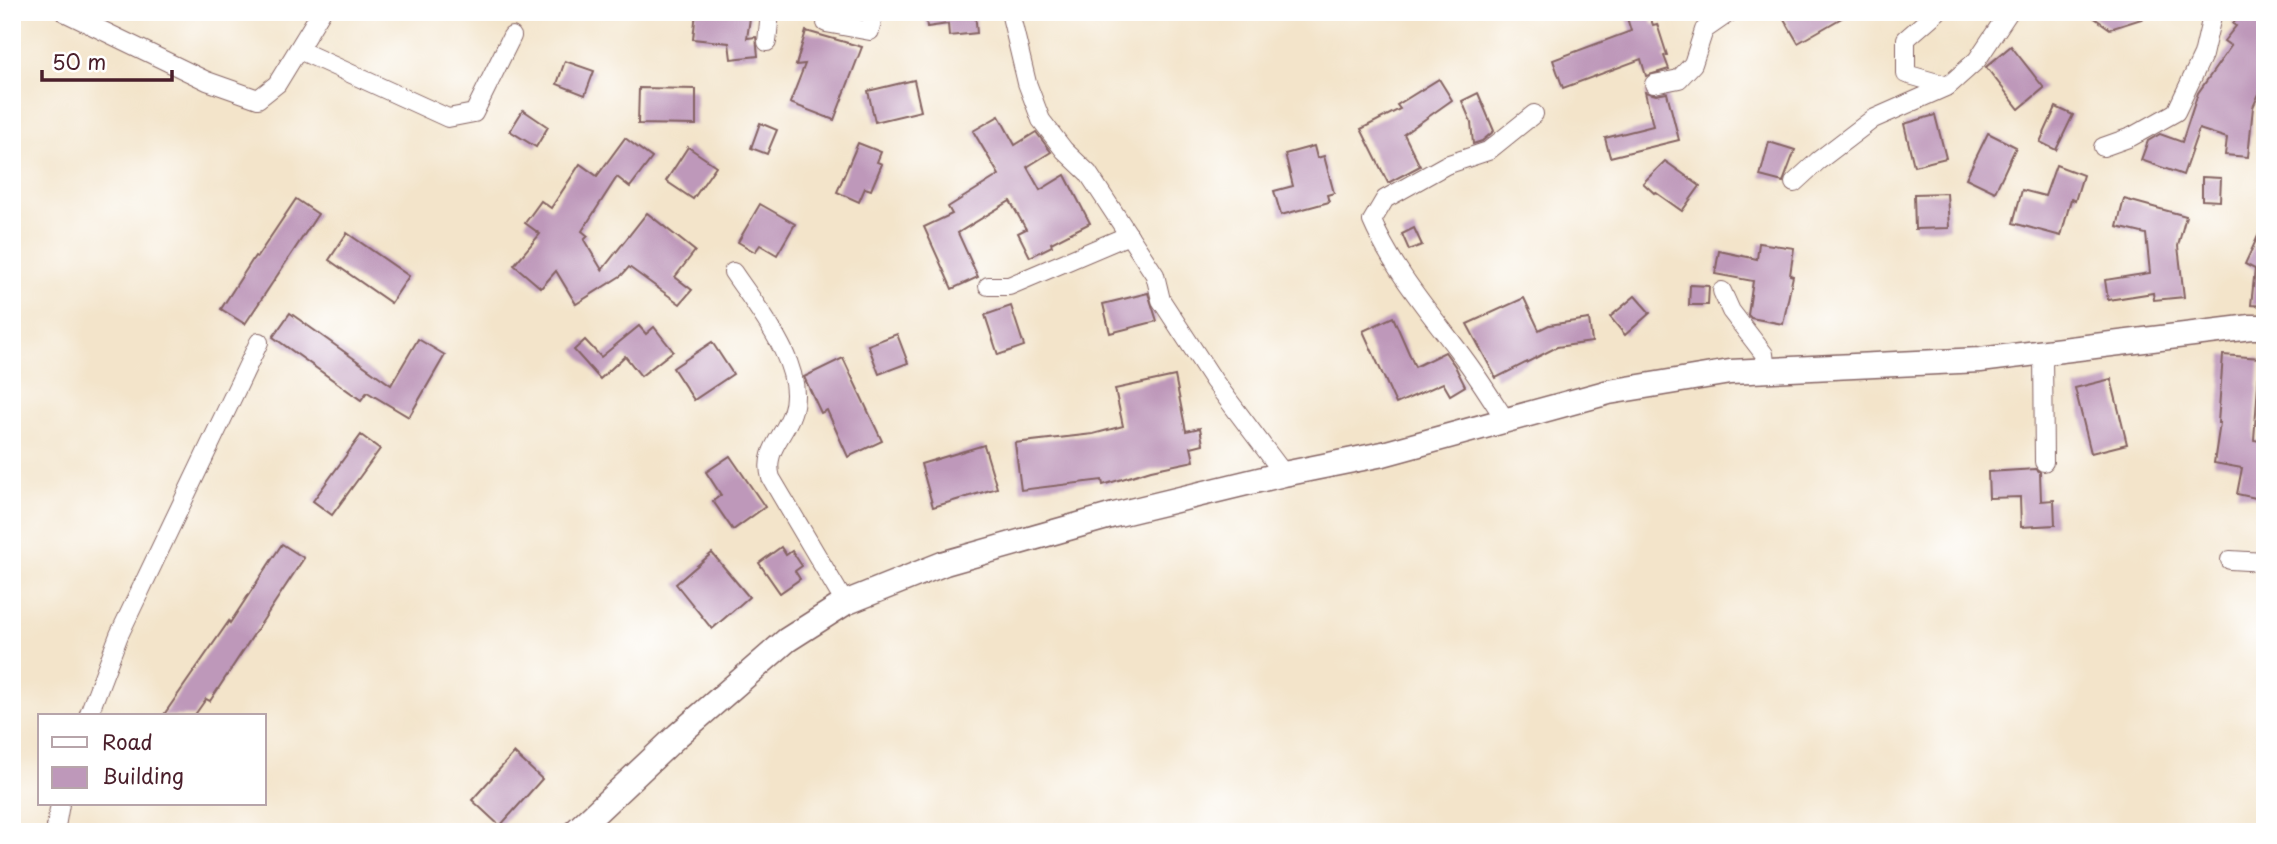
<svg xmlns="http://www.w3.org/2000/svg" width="2277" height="844" font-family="'Playpen Sans',sans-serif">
	<rect width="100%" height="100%" fill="#fff"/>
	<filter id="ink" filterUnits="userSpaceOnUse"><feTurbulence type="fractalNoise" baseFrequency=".0143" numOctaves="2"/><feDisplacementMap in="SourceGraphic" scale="14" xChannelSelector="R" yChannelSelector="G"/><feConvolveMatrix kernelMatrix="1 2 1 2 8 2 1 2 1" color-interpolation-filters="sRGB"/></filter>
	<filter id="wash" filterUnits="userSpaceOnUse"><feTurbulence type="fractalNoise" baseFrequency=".00686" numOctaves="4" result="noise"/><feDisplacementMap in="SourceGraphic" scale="28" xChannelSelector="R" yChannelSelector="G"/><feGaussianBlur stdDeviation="1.57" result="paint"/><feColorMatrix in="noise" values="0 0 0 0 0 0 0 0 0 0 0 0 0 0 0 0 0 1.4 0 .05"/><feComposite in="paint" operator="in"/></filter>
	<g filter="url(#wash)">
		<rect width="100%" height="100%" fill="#f3e4ca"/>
		<g id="blocks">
			<g fill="#be98ba">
				<path d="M696 12H751L747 38 756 37 758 56 731 59 729 43 693 39Z"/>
				<path d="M925 12H975L977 33 949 36 948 24 927 27Z"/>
				<path d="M1648 12 1653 25 1657 24 1667 55 1664 56 1669 69 1646 76 1641 59 1563 88 1553 60 1631 31 1627 18Z"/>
				<path d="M1780 12H1852L1798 43Z"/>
				<path d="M2086 12H2154V15L2110 29Z"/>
				<path d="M2242 12H2265V81L2253 107 2248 157 2225 155 2227 138 2199 129 2183 175 2141 160 2148 141 2160 134 2182 142 2198 93 2231 46 2224 41 2236 26 2233 24Z"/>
				<path d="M806 31 862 47 834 120 790 103 805 64 796 65Z"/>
				<path d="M2011 46 2044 88 2019 109 1986 67Z"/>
				<path d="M565 61 594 71 585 95 557 84Z"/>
				<path d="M1439 79 1452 100 1404 134 1420 166 1388 183 1361 129 1400 109 1397 105Z"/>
				<path d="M914 80 921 111 875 122 868 91Z"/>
				<path d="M639 88 696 89V125L638 124Z"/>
				<path d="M1645 92 1656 95 1667 93 1679 140 1610 157 1605 138 1653 126Z"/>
				<path d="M1478 93 1494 131 1482 141 1473 144 1471 122 1462 101Z"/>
				<path d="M2056 107 2073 115 2056 150 2040 142Z"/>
				<path d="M523 110 548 127 536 147 510 131Z"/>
				<path d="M1935 115 1946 158 1914 166 1904 124Z"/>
				<path d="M999 116 1015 145 1036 132 1051 152 1027 167 1040 190 1065 175 1090 223 1051 243 1052 246 1030 257 1018 233 1026 229 1010 201 958 233 978 277 952 289 924 227 952 214 948 207 999 175 973 131Z"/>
				<path d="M760 123 777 130 767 154 751 148Z"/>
				<path d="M1988 133 2016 147 1995 192 1966 178Z"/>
				<path d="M625 138 652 158 630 187 617 177 582 231 588 236 584 240 602 270 647 213 695 251 675 277 692 290 680 304 629 267 622 275 576 304 556 271 541 288 514 265 540 234 525 223 541 201 551 208 580 164 597 176Z"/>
				<path d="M1769 142 1795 150 1783 182 1760 176Z"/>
				<path d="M858 143 881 152 877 162 882 164 871 190 865 188 859 202 837 192Z"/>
				<path d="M1314 146 1317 158 1324 156 1334 193 1327 195 1329 202 1281 215 1274 191 1293 186 1285 154Z"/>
				<path d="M688 147 716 166 693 199 666 181Z"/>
				<path d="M1665 161 1700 186 1682 211 1655 192 1654 193 1643 183Z"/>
				<path d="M2056 165 2083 175 2075 201 2071 199 2061 236 2013 223 2022 190 2045 196Z"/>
				<path d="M2202 177 2221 178 2220 201 2202 200Z"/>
				<path d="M1947 193 1949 228 1915 229 1914 194Z"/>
				<path d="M296 199 318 214 245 324 221 309 255 256 257 257Z"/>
				<path d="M2124 199 2186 216 2178 246 2184 297 2154 300 2153 293 2108 300 2105 280 2150 273 2146 234 2117 227Z"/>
				<path d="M760 204 795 224 777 255 760 245 755 252 738 242Z"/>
				<path d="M2265 221V306L2251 305 2255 269 2245 264Z"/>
				<path d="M1414 228 1422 245 1409 250 1402 234Z"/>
				<path d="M347 233 409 276 391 303 329 260Z"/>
				<path d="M1759 243 1794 248 1790 275 1793 276 1783 324 1751 318 1748 315 1753 281 1715 274 1719 251 1757 259Z"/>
				<path d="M1690 285 1709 286 1708 305H1689Z"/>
				<path d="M1148 293 1157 321 1110 333 1103 304Z"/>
				<path d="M1635 296 1650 313 1625 335 1610 317Z"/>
				<path d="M1524 298 1539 330 1549 325 1589 319 1592 342 1557 347 1496 378 1467 324Z"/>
				<path d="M1011 306 1024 346 998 355 985 315Z"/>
				<path d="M290 313 391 385 418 339 445 355 409 417 367 392 361 400 273 337Z"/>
				<path d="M1393 317 1415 367 1445 352 1455 366 1465 386 1450 395 1443 383 1396 404 1363 331Z"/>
				<path d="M639 326 646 334 654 327 673 351 641 376 625 356 600 379 574 350 585 340 601 357Z"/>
				<path d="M897 334 908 363 879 374 868 345Z"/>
				<path d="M712 342 733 374 694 400 673 368Z"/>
				<path d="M2223 355 2260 358 2254 440 2265 442V500L2237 494 2242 468 2214 463 2220 423H2218Z"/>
				<path d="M843 358 882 441 848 457 827 410 821 413 804 377Z"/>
				<path d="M1175 376 1186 431 1200 428 1203 444 1191 447 1194 461 1151 470 1103 485 1102 480 1021 490 1015 443 1093 434 1123 426 1115 389Z"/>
				<path d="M2111 379 2127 444 2091 453 2075 388Z"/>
				<path d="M361 435 380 449 332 515 313 501Z"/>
				<path d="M984 445 997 488 933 507 921 464Z"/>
				<path d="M730 456 765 507 733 530 713 501 721 495 706 472Z"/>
				<path d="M2036 469 2040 472 2041 501 2054 500 2055 525 2021 527 2020 497 1989 498 1988 472Z"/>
				<path d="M282 544 304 558 210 701 206 699 194 716H163L229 621 230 623Z"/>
				<path d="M781 547 786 555 792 551 802 566 795 571 800 579 780 593 759 563Z"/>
				<path d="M712 553 749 597 712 629 676 584Z"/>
				<path d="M514 753 542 779 500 826 472 800Z"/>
			</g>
		</g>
	</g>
	<g filter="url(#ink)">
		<use href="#blocks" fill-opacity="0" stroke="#856463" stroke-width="2"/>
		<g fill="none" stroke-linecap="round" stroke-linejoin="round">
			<defs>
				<g id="street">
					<path d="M64 12 207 81 258 99 277 84 321 12"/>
					<path d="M1010 12 1027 83 1041 120 1064 150 1088 173 1155 275 1161 300 1214 381 1284 474"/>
					<path d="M1937 12 1906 39V74L1948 86 1977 60 2009 12"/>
					<path d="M826 23 870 31 874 12"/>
					<path d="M767 42 770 12"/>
					<path d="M299 50 448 118 474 113 512 36"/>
					<path d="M1654 84 1679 79 1693 64 1704 30 1730 12"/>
					<path d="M2103 147 2131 137 2176 112 2203 55 2213 12"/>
					<path d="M1794 183 1818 161 1873 119 1948 86"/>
					<path d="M733 272C757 308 808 368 792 413 784 437 763 451 771 478L845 603"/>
					<path d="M988 286H1009L1129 235"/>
					<path d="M1722 291 1731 311 1764 354 1766 370"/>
					<path d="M2043 352 2044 462"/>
					<path d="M1506 421C1493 401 1480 380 1466 361 1433 316 1394 272 1372 221L1385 199 1446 165 1488 151 1534 114"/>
					<path d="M2230 560 2265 562"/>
					<path d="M88 716 119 635 259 342"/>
					<path d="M55 832 60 804"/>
				</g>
				<path id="secondary" d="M575 832 678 735 787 640 845 603 945 563 1114 515 1284 474 1383 454 1609 392 1730 372 1980 360 2251 327H2265"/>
			</defs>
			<use href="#street" stroke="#856463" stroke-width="20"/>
			<use href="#secondary" stroke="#856463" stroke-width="27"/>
			<use href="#street" stroke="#fff" stroke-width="18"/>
			<use href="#secondary" stroke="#fff" stroke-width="24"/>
		</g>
	</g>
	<rect width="2277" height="844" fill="none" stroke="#fff" stroke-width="42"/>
	<rect x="38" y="714" width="228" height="91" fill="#ffffff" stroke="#b7a5aa" stroke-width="2"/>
	<rect x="52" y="737" width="35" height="10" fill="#ffffff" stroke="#b7a5aa" stroke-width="2"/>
	<text x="102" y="750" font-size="21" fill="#4a1f2b">Road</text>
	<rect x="52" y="767" width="35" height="21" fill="#be98ba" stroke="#b7a5aa" stroke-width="2"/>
	<text x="102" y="784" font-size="21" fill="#4a1f2b">Building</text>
	<path d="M42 70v10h130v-10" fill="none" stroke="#4a1f2b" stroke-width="3.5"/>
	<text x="52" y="70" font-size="21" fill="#4a1f2b" stroke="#ffffff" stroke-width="5" paint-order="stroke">50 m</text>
</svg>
